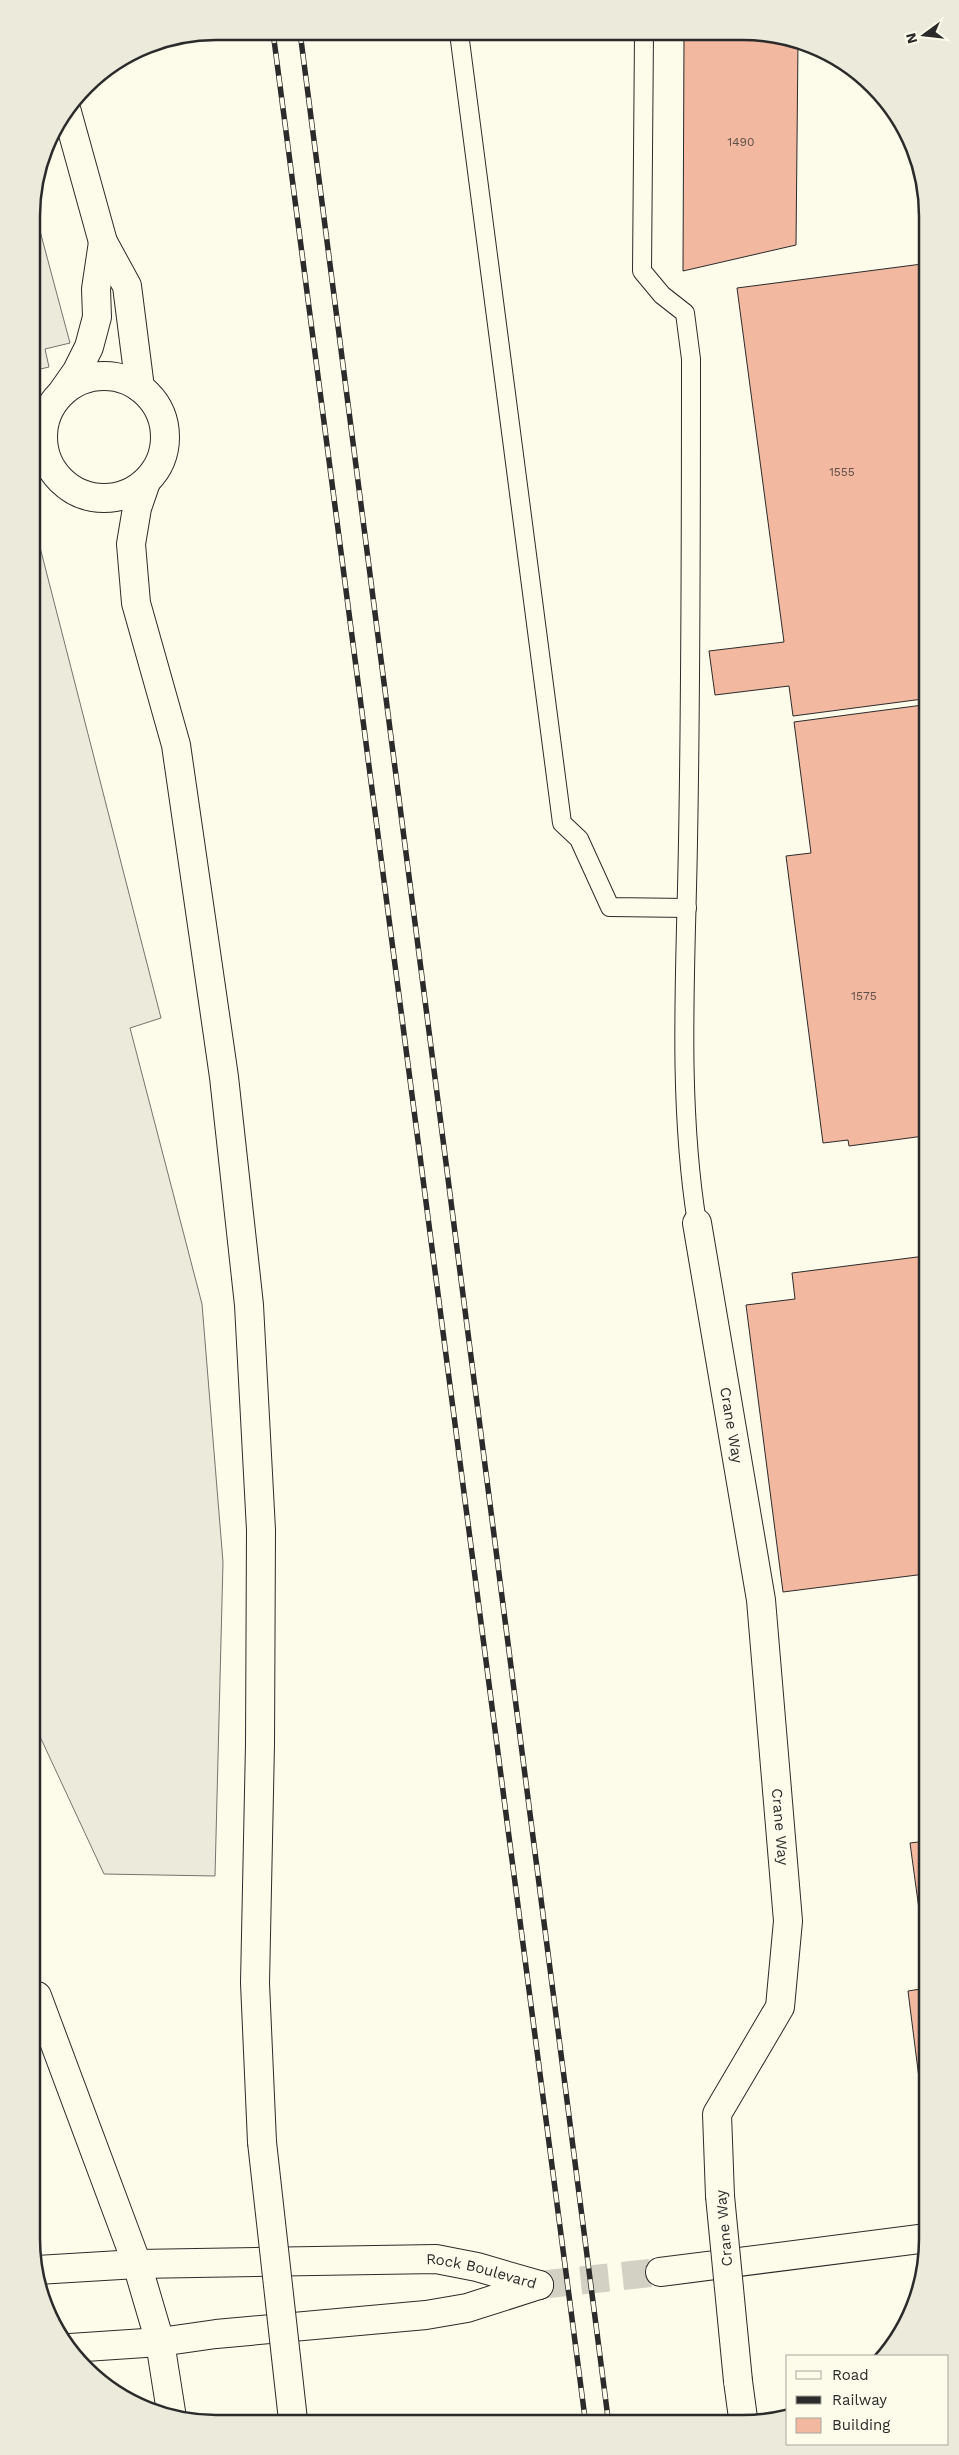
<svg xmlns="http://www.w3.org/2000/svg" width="959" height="2455" font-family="'Work Sans',sans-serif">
	<rect width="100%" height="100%" fill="#fdfbea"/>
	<g fill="#eceadb" stroke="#74746e">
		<path d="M32 201 70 343 45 349 49 367 32 371Z"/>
		<path d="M33 520 161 1018 130 1028 202 1304 223 1562 215 1876 104 1874 36 1728Z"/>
	</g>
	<g fill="#f2b8a0" stroke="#2b2b2b">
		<path d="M684 34 779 35 798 41 796 245 683 271Z"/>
		<path d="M922 264 923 699 793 716 789 686 715 695 709 651 784 642 737 288Z"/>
		<path d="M923 705 924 1136 849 1146 848 1140 823 1143 786 856 811 853 794 722Z"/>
		<path d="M925 1256V1574L783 1592 746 1305 795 1299 792 1273Z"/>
		<path d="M926 1841 927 1968 910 1843Z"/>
		<path d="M927 1988V2102H922L908 1991Z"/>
	</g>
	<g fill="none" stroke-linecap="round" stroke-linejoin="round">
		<path stroke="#d3d1c4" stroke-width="28" stroke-dasharray="28 14" stroke-linecap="butt" d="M539 2285 660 2272"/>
		<defs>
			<g id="service">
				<path d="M459 33 562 823 579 839 610 907 687 908"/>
				<path d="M644 34 642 271 662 295 685 313 691 359C691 520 691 681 688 841 686 968 677 1097 697 1223"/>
				<path d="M32 417 50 410"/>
				<path d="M32 461 54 471"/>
			</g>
			<g id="minor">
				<path id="s1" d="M697 1223 761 1600 788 1921 780 2007 717 2114 720 2196"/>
				<path d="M738 2381 743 2418"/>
			</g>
			<g id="tertiary">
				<path d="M67 112 103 242 127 286 140 388"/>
				<circle cx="104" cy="437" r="61"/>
				<path d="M63 391 77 371 89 347 97 317 96 289 103 242"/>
			</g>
			<g id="secondary">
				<path id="s2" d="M37 2270 137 2264 436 2259 477 2267 539 2285"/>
				<path d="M660 2272 927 2238"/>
				<path d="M70 2348 160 2342 216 2334 426 2315 467 2308 539 2285"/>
			</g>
			<g id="motorway">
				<path d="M146 482 137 508 131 544 136 603 176 745 224 1077 249 1305 261 1530 260 1744 255 1983 262 2142"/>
				<path d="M37 1996 137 2264 160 2342 172 2418"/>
			</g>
		</defs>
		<use href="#service" stroke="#2b2b2b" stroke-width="20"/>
		<use href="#minor" stroke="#2b2b2b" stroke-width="30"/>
		<use href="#tertiary" stroke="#2b2b2b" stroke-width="30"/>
		<use href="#secondary" stroke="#2b2b2b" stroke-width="30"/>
		<use href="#motorway" stroke="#2b2b2b" stroke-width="30"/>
		<use href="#service" stroke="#fdfbea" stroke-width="18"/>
		<use href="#minor" stroke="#fdfbea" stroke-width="28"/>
		<use href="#tertiary" stroke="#fdfbea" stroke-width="28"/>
		<use href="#secondary" stroke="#fdfbea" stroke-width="28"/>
		<use href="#motorway" stroke="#fdfbea" stroke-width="28"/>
		<defs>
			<g id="rail">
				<path d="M273 32 585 2418"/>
				<path d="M300 32 608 2418"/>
			</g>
		</defs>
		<use href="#rail" stroke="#2b2b2b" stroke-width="5.5"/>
		<use href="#rail" stroke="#fdfbea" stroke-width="4" stroke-dasharray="11" stroke-linecap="butt"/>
		<defs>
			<path id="minor-bridge" d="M720 2196 738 2381"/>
			<path id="motorway-bridge" d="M262 2142 293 2420"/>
		</defs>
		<use href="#minor-bridge" stroke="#2b2b2b" stroke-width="30" stroke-linecap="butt"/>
		<use href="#motorway-bridge" stroke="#2b2b2b" stroke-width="30" stroke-linecap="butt"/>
		<use href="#minor-bridge" stroke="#fdfbea" stroke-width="28"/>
		<use href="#motorway-bridge" stroke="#fdfbea" stroke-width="28"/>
	</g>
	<g text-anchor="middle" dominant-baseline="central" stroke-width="4" stroke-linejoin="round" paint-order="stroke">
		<g font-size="12" fill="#5d4e48">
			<text x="741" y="142">1490</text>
			<text x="842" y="472">1555</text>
			<text x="864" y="996">1575</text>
		</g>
		<g font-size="15" fill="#2b2b2b" stroke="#fdfbea">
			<text stroke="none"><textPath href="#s1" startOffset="205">Crane Way</textPath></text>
			<text stroke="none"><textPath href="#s1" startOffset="610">Crane Way</textPath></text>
			<text transform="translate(724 2228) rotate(-95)">Crane Way</text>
			<text stroke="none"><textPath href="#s2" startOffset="446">Rock Boulevard</textPath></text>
		</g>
	</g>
	<path d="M0 0H959V2455H0ZM216 40H743A176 176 0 0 1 919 216V2239A176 176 0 0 1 743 2415H216A176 176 0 0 1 40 2239V216A176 176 0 0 1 216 40Z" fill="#eceadb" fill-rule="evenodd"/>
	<path fill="none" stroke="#2b2b2b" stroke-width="2.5" d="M216 40H743A176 176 0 0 1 919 216V2239A176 176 0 0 1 743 2415H216A176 176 0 0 1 40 2239V216A176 176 0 0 1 216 40Z"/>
	<rect x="786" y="2355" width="162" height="90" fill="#fdfbea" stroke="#a9a89e"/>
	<rect x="796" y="2371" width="25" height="8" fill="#fdfbea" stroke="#a9a89e"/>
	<text x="832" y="2380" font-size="15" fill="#2b2b2b">Road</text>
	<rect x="796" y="2396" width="25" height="8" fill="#2b2b2b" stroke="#a9a89e"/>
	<text x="832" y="2405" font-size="15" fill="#2b2b2b">Railway</text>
	<rect x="796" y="2418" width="25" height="15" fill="#f2b8a0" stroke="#a9a89e"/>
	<text x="832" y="2430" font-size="15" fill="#2b2b2b">Building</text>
	<g transform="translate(924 35) rotate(255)" stroke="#fdfbea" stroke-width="4" paint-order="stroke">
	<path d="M0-4L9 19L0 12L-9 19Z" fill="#2b2b2b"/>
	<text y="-8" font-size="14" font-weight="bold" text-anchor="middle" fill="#2b2b2b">N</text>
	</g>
</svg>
